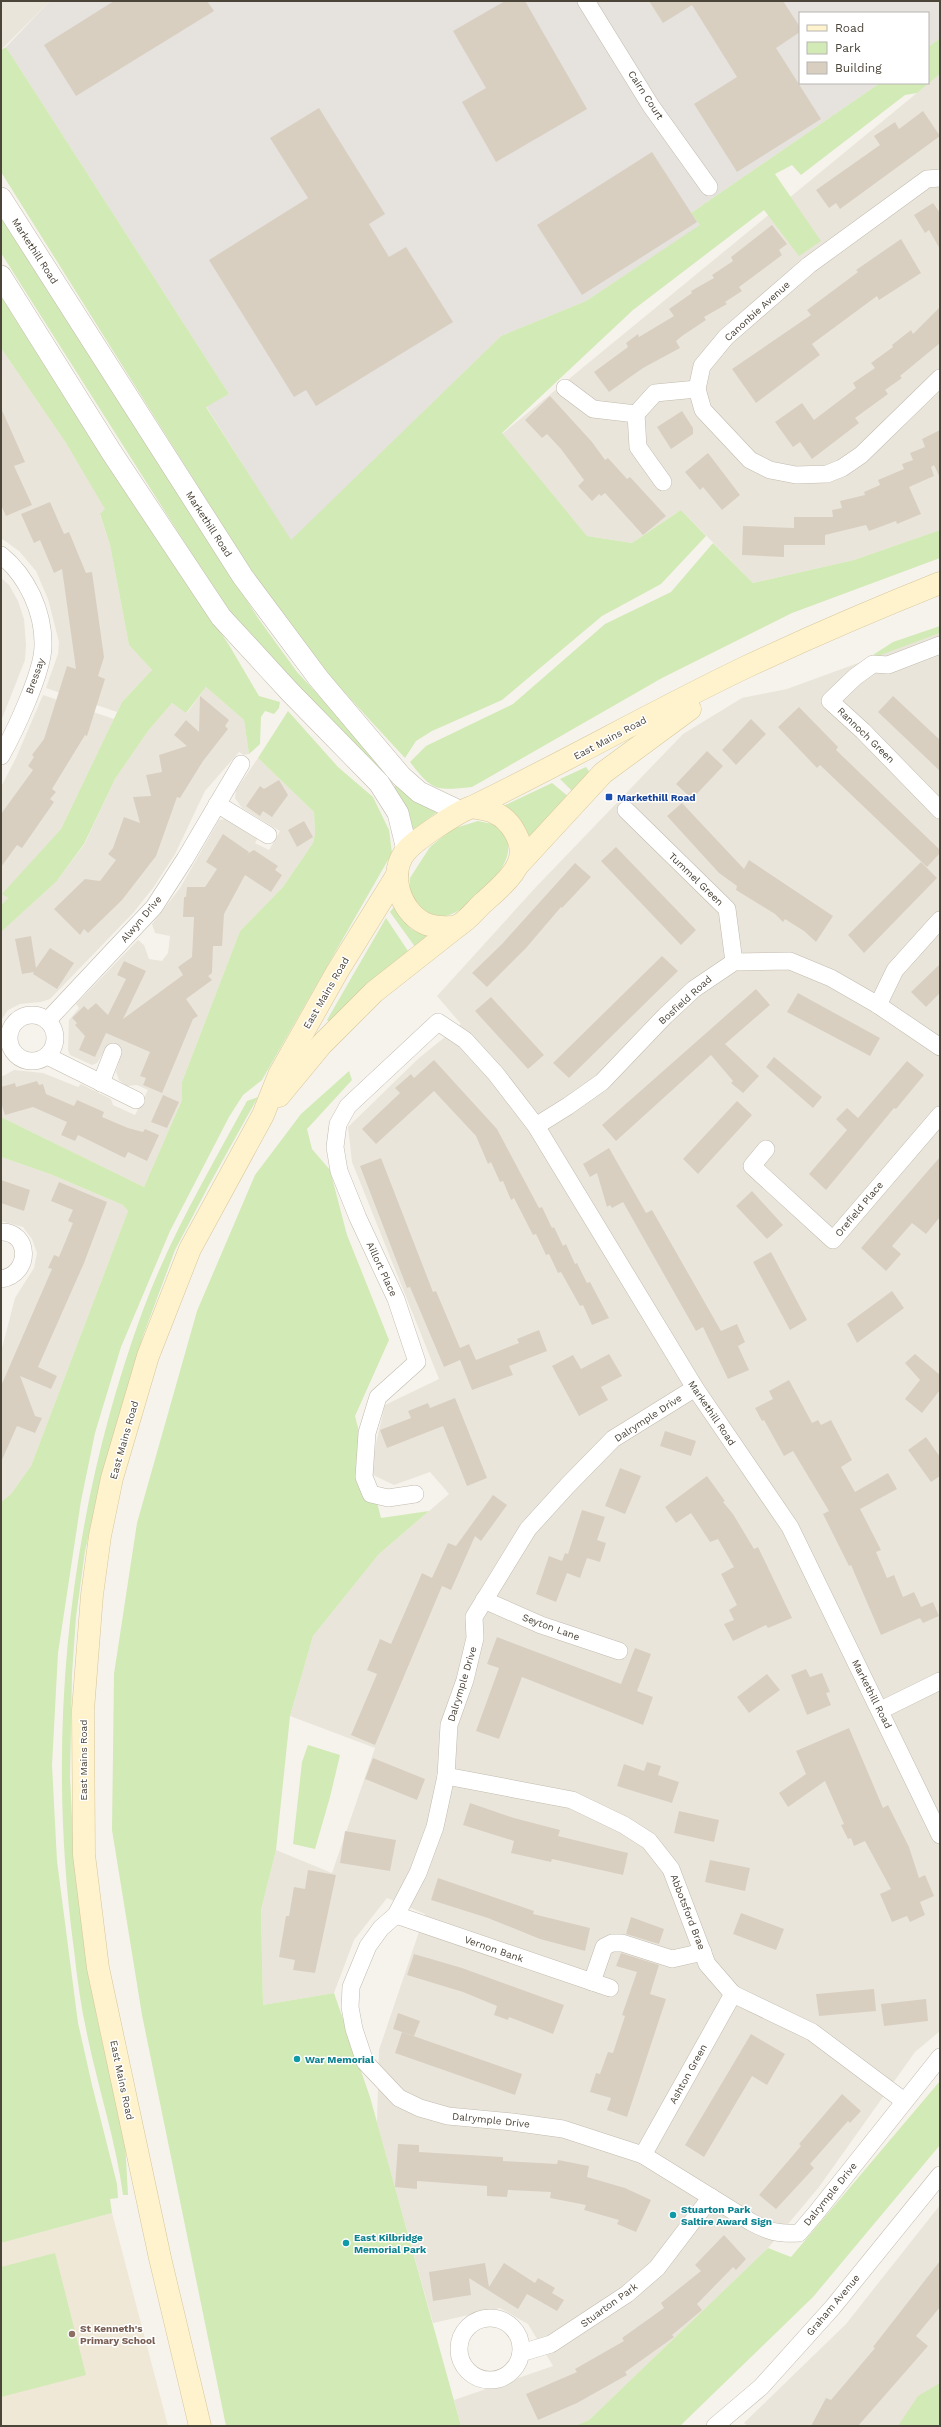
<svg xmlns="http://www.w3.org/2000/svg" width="941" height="2427" font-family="'Work Sans',sans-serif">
	<rect width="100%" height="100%" fill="#f6f3ec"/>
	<g fill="#eae5da">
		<path d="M1 1H50L1 50Z"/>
		<path d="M940 74V530L854 560 753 583 681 510 632 543 587 536 502 434Z"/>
		<path d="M1 348 66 443 106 509 100 515 110 545 129 645 152 670 122 702 117 712 46 688 58 654 59 642 48 599 36 571 19 551 1 538Z"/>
		<path d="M1 578 9 585 18 601 24 619 26 645 25 660 1 721Z"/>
		<path d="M940 633V2031L915 2052 819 2187 768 2248 589 2420 575 2426H461L454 2400 553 2366 528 2324 500 2308 433 2323 377 2123 379 2050 425 1914 387 1898 354 1940 334 1993 263 2005 261 1910 276 1850 332 1873 375 1748 290 1716 313 1636 379 1554 449 1494 430 1472 394 1485 369 1473 385 1405 439 1379 352 1162 348 1127 419 1058 461 1024 437 996 536 887 683 734 742 698 787 689Z"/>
		<path d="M206 687 244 720 249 754 244 755 239 752 205 791 175 854 153 888 133 913 50 999 41 1002 20 1004 8 1010 1 1020V932L56 882 84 845 115 779 148 731 172 703 187 713Z"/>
		<path d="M43 695 114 719 61 829 3 894 8 898 1 905V787L16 758Z"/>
		<path d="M258 758 314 812 315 834 313 843 283 887 240 931 182 1082V1100L144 1187 1 1117V1077L14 1070 43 1073 78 1087 81 1084 111 1099 113 1105 135 1115 148 1090 137 1085 127 1086 119 1080 116 1072 121 1055 106 1048 97 1063 92 1065 70 1055 68 1050 69 1020 79 1008 76 1004 138 940 144 945 149 959 162 961 168 953 170 936 155 933 152 924 180 888 219 820 227 819 258 838 255 843 269 850 280 831 242 808 235 798 236 790Z"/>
		<path d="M1 1157 50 1174 123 1205 128 1211 31 1466 11 1494 1 1502V1352L15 1298 34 1268 37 1253 32 1239 23 1227 1 1221Z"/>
		<path d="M940 2205V2426H748L744 2423 846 2324Z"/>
	</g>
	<path fill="#e6e2dd" d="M50 1H940V38L928 47V13H800V83H880L691 213 701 225 586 301 501 336 291 541 206 406 229 394 6 47Z"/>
	<path fill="#efe8d6" d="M112 2213 168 2426H1V2243Z"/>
	<g fill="#d2eab5">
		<path d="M940 38V74L917 93 905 95 801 175 792 165 775 174 821 241 799 256 764 210 633 310 502 433 587 536 632 543 681 510 706 536 661 584 602 616 502 700 432 731 416 741 405 758 307 652 261 587 1 172V50L6 47 229 394 206 407 291 540 501 336 586 301 700 225 691 213 880 83H928V47Z"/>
		<path d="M1 213H3L258 618 297 672 395 777 388 783 228 611 1 253Z"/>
		<path d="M1 291 149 524 229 645 259 696 280 702 279 708 274 714 265 711 261 717 260 744 249 754 244 720 206 687 186 713 172 703 148 731 115 779 84 844 56 882 1 932V905L8 898 2 894 61 829 122 702 152 670 129 645 110 545 100 514 105 509 66 443 1 348Z"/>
		<path d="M940 530V558L792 613 662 678 472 787C436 791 432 791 410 762L426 746 513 704 605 624 671 592 713 543 753 583 854 560Z"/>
		<path d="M940 626V633L862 662 893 642Z"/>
		<path d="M288 711 338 767 373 797 389 830 392 853 262 1080 243 1095 229 1117 170 1231 121 1347 95 1433 81 1501 58 1653 52 1765 57 1861 78 2023 92 2085 117 2184 118 2198 110 2199 112 2213 1 2243V1502L11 1494 31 1466 128 1211 123 1205 50 1174 1 1157V1117L144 1187 182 1100V1082L240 931 283 887 313 843 315 834 314 812 258 758Z"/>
		<path d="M586 767 590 773 573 792 560 779Z"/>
		<path d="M401 783 437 812 412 831 392 788Z"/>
		<path d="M552 783 569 797 531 841 520 819 501 807Z"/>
		<path d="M478 821 497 825C504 833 510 841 508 852 505 875 460 922 435 916 423 914 417 904 409 895L410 878 430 847 452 829Z"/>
		<path d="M394 907 411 929 431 938 418 951 390 912Z"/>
		<path d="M386 918 410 954 331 1023 327 1020Z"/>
		<path d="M349 1071 352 1080 307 1129 312 1149 330 1170 347 1235 389 1340 355 1416 381 1518 429 1511 379 1554 313 1636 290 1716 276 1850 261 1910 263 2005 334 1993 370 2097 461 2426H226L142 2015 112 1830 114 1674 137 1523 197 1311 255 1175 301 1114Z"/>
		<path d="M258 1097 209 1185 175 1250 143 1336 103 1474 85 1551 76 1617 72 1674 70 1777 74 1860 97 2018 125 2141 128 2195H123C116 2141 98 2088 87 2034 81 2007 77 1978 74 1950 45 1734 68 1515 143 1310 170 1237 210 1169 247 1101Z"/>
		<path d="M308 1745 340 1755 330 1797 315 1849 293 1844 302 1762Z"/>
		<path d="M940 2081V2145L813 2297 680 2426H575L589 2420 768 2248 791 2257Z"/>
		<path d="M55 2253 86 2375 1 2397V2267Z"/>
		<path d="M940 2383V2426H898L918 2396Z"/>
	</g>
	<g fill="#d8cfc1">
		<path d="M114 1H207L214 11 76 96 44 45Z"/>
		<path d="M505 1H525L587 109 496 162 462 102 486 88 453 31Z"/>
		<path d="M649 1H783L800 27V32L776 48 821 119 737 172 694 104 737 77 692 5 663 23Z"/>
		<path d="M319 108 385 214 369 224 389 257 406 247 453 322 316 406 306 390 294 397 209 260 308 198 270 138Z"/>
		<path d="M923 111 940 136 840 209 836 203 829 208 816 190 880 145 874 136 895 122 899 129Z"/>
		<path d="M652 152 697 222 582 295 537 225Z"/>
		<path d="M933 203 940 213V249L929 230 925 233 914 215Z"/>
		<path d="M772 225 787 244 779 250 782 255 739 287 742 291 725 302 727 304 704 317 706 320 682 336 676 341 680 348 643 368 609 392 594 372 628 347 626 343 638 334 639 337 674 316 669 309 692 293 691 291 714 278 712 275 733 261 731 257Z"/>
		<path d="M901 239 921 273 879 300 877 296 812 344 820 355 756 403 732 369 811 315 807 310 858 272 856 270Z"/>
		<path d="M940 307V343L900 376 902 378 885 390 888 394 855 418 859 423 812 459 800 442 793 447 775 422 802 403 814 420 856 388 853 383 875 368 871 363 893 347 892 345 911 330 913 334Z"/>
		<path d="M550 396 592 442 605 460 608 458 627 479 630 477 666 516 643 535 605 493 601 496 599 494 592 501 578 486 584 480 561 449 547 434 542 438 525 420Z"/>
		<path d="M1 408 25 462 14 466 32 505 6 516 1 505Z"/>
		<path d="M682 411 693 428V434L671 449 657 427Z"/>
		<path d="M940 430V478L934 465 931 467 934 476 909 487 921 514 897 524 896 521 869 531 866 525 825 535V545H784V557L742 555 743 526 794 528V517H833L832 510 842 508 840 501 865 495 864 492 880 485 878 480 904 469 902 464 913 460 910 453 925 447 922 439Z"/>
		<path d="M708 453 740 495 722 510 703 487 700 490 685 472Z"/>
		<path d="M50 502 64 534 69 532 86 573 92 572 104 657 98 676 105 679 87 736 85 735 52 789 56 792 50 799 54 802 22 848 17 845 1 867V814L33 770 28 766 34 757 32 755 44 739 67 666 76 669 62 569 54 573 40 540 34 543 21 514Z"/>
		<path d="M200 696 229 720 225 726 228 729 203 761 180 798 177 797 156 856 122 900 88 933 84 929 80 935 54 909 85 879 100 881 116 860 108 854 113 848 124 817 140 823 133 797 151 796 146 775 162 772 159 755 187 746 174 735 186 720 199 732Z"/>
		<path d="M893 696 940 740V771L878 712Z"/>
		<path d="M799 707 838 747 836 750 940 850V853L927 867 820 765 817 768 778 727Z"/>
		<path d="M751 719 766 734 736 765 722 750Z"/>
		<path d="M707 751 723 766 692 799 676 784Z"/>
		<path d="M279 780 288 795 272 817 263 811 260 816 246 806 260 786 264 789Z"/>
		<path d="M682 803 744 869 749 860 833 916 816 942 804 931 785 919 783 922 775 914 736 890 737 886 719 873 667 816Z"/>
		<path d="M304 821 313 837 297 847 288 830Z"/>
		<path d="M223 834 249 852 247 854 254 850 278 866 275 870 282 875 271 892 245 875 224 914 222 946H213L212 973 208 976 212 980 186 999 198 1016 193 1019 162 1093 143 1085 146 1078 140 1076 150 1052 106 1033 95 1057 79 1050 85 1036 75 1025 77 1023 72 1018 84 1006 88 1010 96 1003 108 1015 126 979 117 975 124 961 146 971 123 1019 183 975 178 967 192 957 194 917H183L184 897H186L187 887H205L217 869 206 862Z"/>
		<path d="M616 847 696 930 681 945 601 861Z"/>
		<path d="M921 862 937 878 864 953 848 935Z"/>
		<path d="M575 863 591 877 562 908 561 907 526 948 487 987 472 973 502 944Z"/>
		<path d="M31 936 36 968 50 948 74 963 57 989 33 974 34 972 22 974 15 939Z"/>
		<path d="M662 956 678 971 569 1078 553 1063Z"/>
		<path d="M940 964V993L926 1007 911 992Z"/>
		<path d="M756 989 770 1005 725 1044 759 1076 743 1093 731 1083 733 1081 711 1055 616 1141 602 1125Z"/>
		<path d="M798 993 880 1038 870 1056 787 1012Z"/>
		<path d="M491 997 544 1055 528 1069 475 1011Z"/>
		<path d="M774 1057 822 1097 813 1108 766 1067Z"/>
		<path d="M434 1060 497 1129 539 1208 542 1207 552 1228 554 1227 563 1246 566 1244 575 1264 577 1263 587 1283 590 1282 609 1318 592 1325 583 1305 580 1306 561 1272 558 1273 549 1254 546 1255 536 1234 533 1235 514 1198 511 1200 503 1181 500 1182 491 1162 488 1164 476 1136 434 1091 376 1144 362 1129 400 1093 395 1088 411 1074 414 1078Z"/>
		<path d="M907 1061 924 1075 896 1109 894 1108 826 1190 809 1174 847 1130 836 1119 847 1108 858 1118Z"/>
		<path d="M37 1081 39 1085 43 1084 46 1094 74 1106 77 1100 104 1112 102 1117 128 1128 143 1132 145 1129 159 1135 147 1161 128 1152 125 1158 78 1135 75 1141 61 1135 67 1122 33 1107 5 1115 1 1103V1087L15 1083 16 1087Z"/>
		<path d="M163 1095 179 1102 167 1128 151 1122Z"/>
		<path d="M737 1101 752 1115 698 1174 683 1159Z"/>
		<path d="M609 1148 646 1213 652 1210 721 1331 737 1324 745 1342 738 1346 749 1370 728 1379 703 1327 696 1331 623 1202 612 1208 610 1205 607 1207 597 1173 590 1177 583 1164Z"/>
		<path d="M940 1157V1217L926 1234 912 1223 892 1246 901 1254 886 1271 861 1248Z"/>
		<path d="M381 1158 433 1292 436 1291 460 1348 469 1344 476 1360 519 1343 517 1339 539 1330 547 1351 509 1366 513 1375 472 1390 460 1360 444 1367 410 1287 407 1288 360 1166Z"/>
		<path d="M1 1180 30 1190 24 1211 1 1203Z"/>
		<path d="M59 1182 107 1202 84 1263 38 1367 57 1376 51 1389 20 1376 35 1416 42 1418 35 1433 17 1426 1 1462V1386L52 1269 48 1268 54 1255 59 1257 73 1223 68 1221 73 1210 51 1201Z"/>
		<path d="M752 1191 783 1225 767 1239 736 1206Z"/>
		<path d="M771 1252 807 1320 790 1330 753 1262Z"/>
		<path d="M892 1291 904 1308 857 1343 847 1324Z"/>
		<path d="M609 1354 622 1376 601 1387 608 1400 579 1416 552 1366 573 1355 581 1369Z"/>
		<path d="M915 1354 940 1375V1390L922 1413 905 1399 920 1380 905 1363Z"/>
		<path d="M789 1380 812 1423 818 1420 821 1425 831 1420 852 1460 841 1467 855 1492 888 1473 897 1489 860 1509 881 1550 876 1552 887 1578 894 1575 903 1597 914 1592 921 1607 933 1602 939 1616 923 1623 920 1618 881 1635 851 1565 849 1566 823 1514 829 1511 793 1451 784 1456 764 1420 762 1421 755 1408 773 1399 769 1391Z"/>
		<path d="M455 1398 487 1478 467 1486 443 1426 387 1448 380 1430 411 1418 408 1411 428 1403 430 1408Z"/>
		<path d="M665 1431 696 1441 691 1456 660 1446Z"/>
		<path d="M926 1437 940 1457V1476L931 1482 908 1450Z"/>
		<path d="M620 1468 641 1476 625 1514 605 1506Z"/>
		<path d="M707 1476 725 1501 723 1502 733 1514 754 1549 758 1547 792 1618 768 1628 766 1625 733 1641 724 1624 734 1620 729 1610 737 1605 721 1574 734 1567 718 1539 710 1542 691 1513 676 1523 665 1507Z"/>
		<path d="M493 1495 507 1505 481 1541 475 1536 451 1590 442 1586 375 1745 351 1735 377 1674 367 1670 380 1639 391 1644 422 1573 432 1578 448 1543 456 1546Z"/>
		<path d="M582 1510 605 1517 597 1540 606 1543 600 1562 587 1558 580 1578 567 1573 556 1602 536 1594 549 1556 562 1561 565 1553 568 1554Z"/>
		<path d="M497 1637 621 1684 635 1648 651 1654 637 1691 653 1697 643 1725 522 1677 499 1739 476 1731 499 1668 487 1664Z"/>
		<path d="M806 1669 810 1677 822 1673 830 1692 826 1693 831 1705 807 1715 791 1675Z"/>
		<path d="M767 1674 780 1690 749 1713 737 1697Z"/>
		<path d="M849 1728 883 1808 888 1805 909 1847 919 1878 925 1875 934 1896 920 1902 925 1915 910 1922 907 1916 892 1922 880 1894 891 1889 865 1841 854 1846 851 1838 848 1839 841 1825 844 1824 825 1781 788 1807 779 1793 806 1774 796 1751Z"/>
		<path d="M373 1758 425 1779 417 1800 365 1779Z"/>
		<path d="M647 1762 661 1766 658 1775 679 1782 672 1803 617 1786 624 1764 644 1771Z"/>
		<path d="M470 1803 514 1818 560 1830 558 1836 628 1853 623 1875 552 1859 551 1862 511 1853 514 1841 463 1825Z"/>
		<path d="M679 1811 719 1820 714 1842 674 1833Z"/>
		<path d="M345 1831 396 1840 390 1871 340 1863Z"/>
		<path d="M710 1860 750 1868 745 1891 705 1882Z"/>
		<path d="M308 1870 336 1875 315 1973 293 1970 295 1960 279 1957 286 1916H289L294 1887 305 1889Z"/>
		<path d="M438 1878 534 1911 533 1914 590 1928 585 1951 540 1939 488 1918 431 1900Z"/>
		<path d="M741 1913 784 1929 776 1950 733 1934Z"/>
		<path d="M631 1917 664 1929 659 1944 626 1934Z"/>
		<path d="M621 1953 659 1965 650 1994 666 1999 627 2117 607 2110 611 2098 590 2092 596 2073 600 2074 608 2052 613 2053 625 2016 622 2015 637 1972 616 1966Z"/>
		<path d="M414 1954 462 1968 564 2005 553 2034 509 2017 508 2020 494 2015 497 2006 463 1992 407 1975Z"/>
		<path d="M874 1989 876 2011 819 2016 816 1994Z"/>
		<path d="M926 1999 928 2021 884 2026 881 2004Z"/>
		<path d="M398 2013 420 2021 414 2036 393 2029Z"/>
		<path d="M402 2032 522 2074 515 2095 395 2053Z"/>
		<path d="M751 2034 785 2054 767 2085 752 2076 704 2157 685 2145Z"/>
		<path d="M842 2094 861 2111 850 2123 848 2121 810 2164 814 2168 776 2209 759 2195 801 2146 799 2144Z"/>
		<path d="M398 2144 419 2145V2152L503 2157V2161L557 2164 558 2160 589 2166 587 2177 625 2188 651 2200 636 2232 617 2224 619 2220 584 2210 586 2205 550 2198 551 2192 508 2190 507 2197 487 2196V2186L417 2181V2189L395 2187Z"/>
		<path d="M724 2235 746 2259 736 2270 733 2267 697 2304 702 2310 672 2335 674 2337 625 2372 627 2375 577 2403 538 2420 526 2394 577 2372 575 2369 624 2341 622 2338 664 2308 661 2303 701 2271 695 2265Z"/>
		<path d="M940 2261V2307L916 2336 928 2346 858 2426H811L826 2398 831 2400 875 2348 873 2347Z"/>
		<path d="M485 2263 489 2287 504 2263 535 2283 538 2278 555 2288 552 2293 564 2300 557 2311 527 2294 518 2309 469 2278 471 2295 433 2301 429 2272Z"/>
	</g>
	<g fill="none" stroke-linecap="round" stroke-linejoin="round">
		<defs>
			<g id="minor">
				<path d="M586 1 651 106 709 187"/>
				<path d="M940 178 927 179 809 265 726 337 702 366 697 389 703 410 750 460 770 470 796 475 827 474 842 468 861 455 940 378"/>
				<path d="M565 388 593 409 636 414 638 447 663 482"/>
				<path d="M636 414 655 393 697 389"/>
				<path d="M1 555C27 576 44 612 43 646 43 672 14 733 1 756"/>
				<path d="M940 645 888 665 873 664 855 677 830 701 863 731 940 810"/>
				<path d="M217 804 268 835"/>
				<path d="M626 810 727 909 734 962"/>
				<path d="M878 1005 895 970 940 920"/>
				<circle cx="32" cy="1038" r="23"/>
				<path d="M48 1020 154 907 185 859 241 764"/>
				<path d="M47 1056 136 1100"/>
				<path d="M101 1083 113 1052"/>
				<path d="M536 1126 568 1106 602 1082 665 1016 694 989 734 962 790 961 831 978 878 1005 940 1047"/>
				<path d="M766 1149 752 1166 833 1240 940 1115"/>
				<path d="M1 1232C30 1231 32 1274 1 1279"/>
				<path d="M695 1388 613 1439 568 1485 528 1529 474 1617 475 1638 465 1680 449 1725 446 1776 435 1827 418 1873 396 1915 381 1928 368 1946 351 1987 350 2007 354 2029 365 2062 399 2098 420 2108 448 2116 512 2122 563 2129 643 2155 751 2222C769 2232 778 2234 799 2233L816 2213 940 2057"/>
				<path d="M415 1494 388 1498 371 1494 364 1477 367 1433 378 1397 417 1362 396 1299 358 1218 339 1171 335 1147 338 1124 348 1106 438 1022 465 1040 496 1074 536 1126 695 1388 790 1527 940 1835"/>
				<path d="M484 1600 541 1625 619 1651"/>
				<path d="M881 1710 940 1681"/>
				<path d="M446 1776 572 1800 624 1825 649 1841 671 1869 707 1964 733 1994 812 2032 904 2101"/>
				<path d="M396 1915 610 1988"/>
				<path d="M592 1982 604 1947 612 1943H622L672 1959 703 1952"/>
				<path d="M643 2155 733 1994"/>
				<circle cx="490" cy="2349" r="31"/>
				<path d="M521 2353 551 2344 627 2294 657 2268 711 2197"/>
				<path d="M715 2426 761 2387 833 2307 940 2175"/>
			</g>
			<g id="tertiary">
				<path d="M1 198 243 577 319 679 401 776 419 792 459 811"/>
				<path d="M1 276 112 453 221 617 290 692 379 783 398 813 407 850"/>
			</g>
			<g id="secondary">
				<path d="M472 807C565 762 654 711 746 667 810 637 875 609 940 583"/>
				<path d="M472 807C479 809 486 809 493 812 511 819 527 845 518 864 513 877 494 893 484 902 476 909 468 920 459 925 451 929 432 927 424 923 400 911 387 872 407 850 417 839 457 812 472 807Z"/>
				<path d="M519 864 603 773 690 709"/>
				<path d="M279 1096 322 1044 374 992 459 925"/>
				<path d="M200 2426 160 2258 98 1968 84 1855 83 1710 92 1595 100 1536 112 1478 148 1356 190 1249 263 1115 279 1075 337 972 397 875"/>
			</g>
		</defs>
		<use href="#minor" stroke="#c2bbae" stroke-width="18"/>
		<use href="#tertiary" stroke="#c2bbae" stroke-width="22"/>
		<use href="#secondary" stroke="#d6c79b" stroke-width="23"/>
		<use href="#minor" stroke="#fff" stroke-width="17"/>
		<use href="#tertiary" stroke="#fff" stroke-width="21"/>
		<use href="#secondary" stroke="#fff3cd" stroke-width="22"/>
	</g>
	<rect fill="#1a4fb4" stroke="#fff" stroke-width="1.5" x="605" y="793" width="8" height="8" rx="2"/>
	<g fill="#0f9aa8" stroke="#fff" stroke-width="1.5">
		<circle cx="297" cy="2059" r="4"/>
		<circle cx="673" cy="2215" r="4"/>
		<circle cx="346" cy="2243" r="4"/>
	</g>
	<circle fill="#8d6e63" stroke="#fff" stroke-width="1.5" cx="72" cy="2334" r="4"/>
	<g text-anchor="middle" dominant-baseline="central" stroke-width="3" stroke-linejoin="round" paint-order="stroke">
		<g font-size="10" fill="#4b4439" stroke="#fff">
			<text transform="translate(646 95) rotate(57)">Cairn Court</text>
			<text transform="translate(35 251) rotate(57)">Markethill Road</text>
			<text transform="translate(757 311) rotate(-42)">Canonbie Avenue</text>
			<text transform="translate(209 524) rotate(57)">Markethill Road</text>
			<text transform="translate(35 676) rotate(-70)">Bressay</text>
			<text transform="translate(866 735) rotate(44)">Rannoch Green</text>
			<text transform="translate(610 738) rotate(-28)">East Mains Road</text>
			<text transform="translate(696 879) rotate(44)">Tummel Green</text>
			<text transform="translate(141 919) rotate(-50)">Alwyn Drive</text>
			<text transform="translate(326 993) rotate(-60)">East Mains Road</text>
			<text transform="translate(685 1000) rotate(-42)">Bosfield Road</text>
			<text transform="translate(859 1209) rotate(-50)">Orefield Place</text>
			<text transform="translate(382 1269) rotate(65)">Aillort Place</text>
			<text transform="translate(712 1413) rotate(56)">Markethill Road</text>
			<text transform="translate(648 1418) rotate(-33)">Dalrymple Drive</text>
			<text transform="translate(124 1440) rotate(-74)">East Mains Road</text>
			<text transform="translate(551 1627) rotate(20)">Seyton Lane</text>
			<text transform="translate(462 1684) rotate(-73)">Dalrymple Drive</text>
			<text transform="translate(872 1694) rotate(63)">Markethill Road</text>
			<text transform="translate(83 1760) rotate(-90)">East Mains Road</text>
			<text transform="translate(688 1912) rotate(69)">Abbotsford Brae</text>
			<text transform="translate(494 1949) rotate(19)">Vernon Bank</text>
			<text transform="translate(688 2074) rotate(-61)">Ashton Green</text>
			<text transform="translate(122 2080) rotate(78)">East Mains Road</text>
			<text transform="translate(491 2120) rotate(6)">Dalrymple Drive</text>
			<text transform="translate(830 2194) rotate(-51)">Dalrymple Drive</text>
			<text transform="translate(609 2305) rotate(-36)">Stuarton Park</text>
			<text transform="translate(833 2305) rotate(-50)">Graham Avenue</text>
		</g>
		<g font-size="10" font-weight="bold" fill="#164399" stroke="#fff" text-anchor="start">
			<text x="617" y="797">Markethill Road</text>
		</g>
		<g font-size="10" font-weight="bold" fill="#0d838f" stroke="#fff" text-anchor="start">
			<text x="305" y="2059">War Memorial</text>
			<text x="681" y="2209">Stuarton Park<tspan x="681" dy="12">Saltire Award Sign</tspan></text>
			<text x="354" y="2237">East Kilbridge<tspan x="354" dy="12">Memorial Park</tspan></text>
		</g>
		<g font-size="10" font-weight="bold" fill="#785e54" stroke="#fff" text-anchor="start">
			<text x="80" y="2328">St Kenneth's<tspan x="80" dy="12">Primary School</tspan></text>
		</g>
	</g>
	<rect width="941" height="2427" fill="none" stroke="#4b4439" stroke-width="4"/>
	<rect x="799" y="12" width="130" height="72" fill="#ffffff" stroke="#b7b4b0"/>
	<rect x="807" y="25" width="20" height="6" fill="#fff3cd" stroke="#b7b4b0"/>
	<text x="835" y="32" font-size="12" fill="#4b4439">Road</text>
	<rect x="807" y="42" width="20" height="12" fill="#d2eab5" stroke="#b7b4b0"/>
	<text x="835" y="52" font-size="12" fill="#4b4439">Park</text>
	<rect x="807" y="62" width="20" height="12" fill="#d8cfc1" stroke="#b7b4b0"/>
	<text x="835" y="72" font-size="12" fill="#4b4439">Building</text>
</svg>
